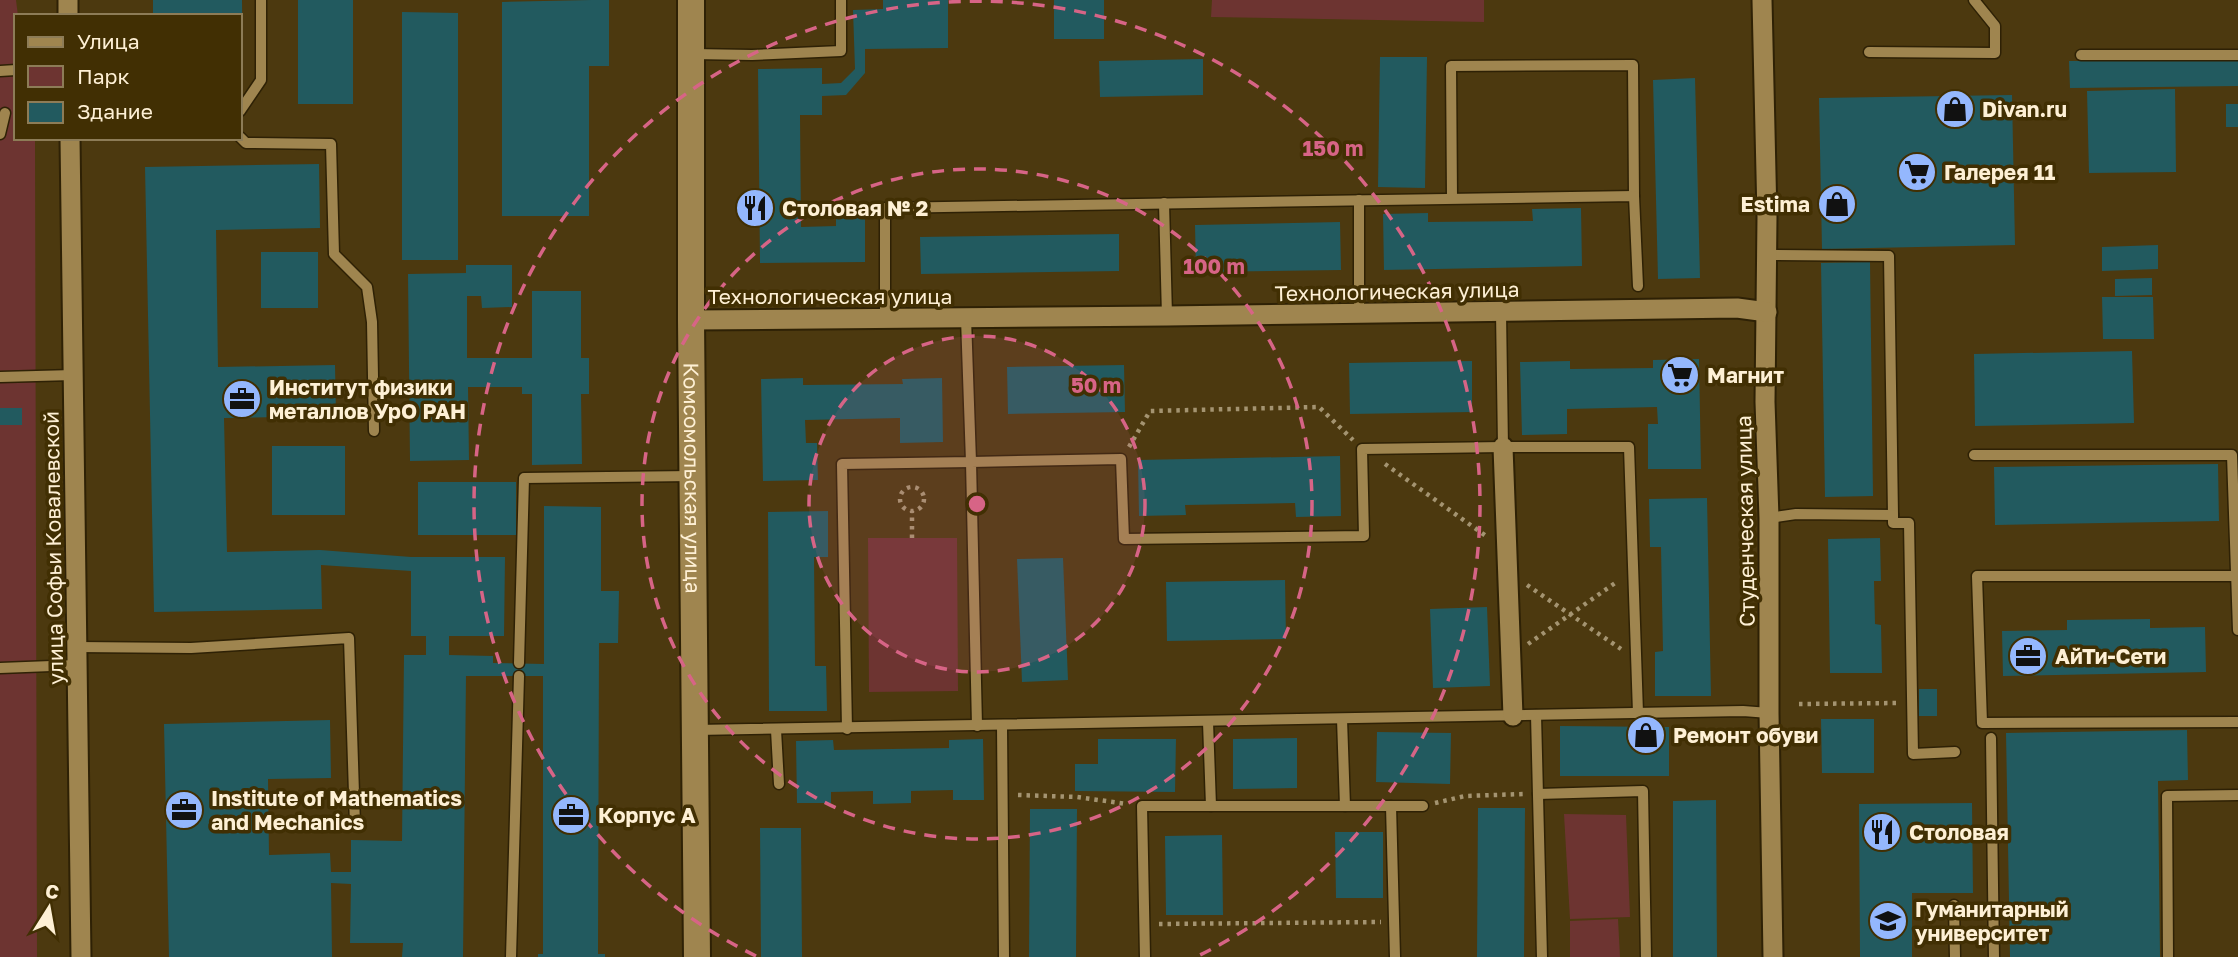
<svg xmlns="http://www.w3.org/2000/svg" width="2238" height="957" font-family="'Golos Text',sans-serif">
	<rect width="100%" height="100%" fill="#4c390f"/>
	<g fill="#6d3431">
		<path d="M0 0H16L18 16H16V138H35L37 957H0Z"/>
		<path d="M1212 0H1484V22L1211 17Z"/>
		<path d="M868 538H957L958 691 869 692Z"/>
		<path d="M1564 814 1626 815 1630 917 1570 919Z"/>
		<path d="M1618 919 1620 957H1570V921Z"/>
	</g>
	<g fill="#225a5f">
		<path d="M153 0H242L243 93H240V16H153Z"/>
		<rect x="298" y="0" width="55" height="104"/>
		<path d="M591 0H609V66H589V216H502V2Z"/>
		<path d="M883 0H948V48L865 49V73L846 95 822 96V115H800L801 227 836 226V214H865V262L760 263 758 69 822 68V84L841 83 855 69 853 10 883 9Z"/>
		<rect x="1054" y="0" width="50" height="39"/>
		<path d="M402 12 458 13V260H402Z"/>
		<path d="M1380 57H1427L1425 188 1378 187Z"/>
		<path d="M1203 59V95L1100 97 1099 61Z"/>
		<path d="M2238 60V86L2070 88 2069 61Z"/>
		<path d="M1695 78 1700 278 1658 279 1653 80Z"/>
		<path d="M2175 89 2176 172 2089 173 2087 91Z"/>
		<path d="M2012 95 2015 245 1822 249 1819 98Z"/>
		<rect x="2226" y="104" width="12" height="23"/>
		<path d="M319 164 320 228 216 230 218 367 335 365 336 416 224 418 227 552 320 550 411 557H505L504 636H449V655L493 656V663L544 664V506L601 507V591H619L618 643H599L598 954H605V957H538V954H543V676H466L463 957H402L403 943H350L351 884 331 883 332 957H169L164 724 330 720 331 778 268 779 269 855 330 853 331 872H351V840L402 841 404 655H426V636H411V571L321 565 322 609 154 612 145 167Z"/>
		<path d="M1581 208 1582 266 1384 270 1383 214 1428 213V222L1533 221 1532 209Z"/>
		<path d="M1340 222 1341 270 1196 272 1195 225Z"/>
		<path d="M1119 234V271L921 274 920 237Z"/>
		<path d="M2158 245V269L2102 271V247Z"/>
		<rect x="261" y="252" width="57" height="56"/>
		<path d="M1870 262 1873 496 1825 497 1821 263Z"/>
		<path d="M466 265H512V307L482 308 481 296H467V358H532V291H581V358H589V394H581L582 464 532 465V394H522V387H468L469 460 410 461 408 274 466 273Z"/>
		<path d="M2152 278V295L2115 296V279Z"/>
		<path d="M2102 297H2153L2154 339H2103Z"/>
		<path d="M2132 351 2134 423 1975 426 1974 354Z"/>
		<path d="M1699 359 1701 469H1648V424H1658L1657 407 1567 409V434L1522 435 1520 362 1570 361V369L1653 368V360Z"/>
		<path d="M1472 361V412L1350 414 1349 363Z"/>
		<path d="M1124 365 1125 412 1008 414 1007 367Z"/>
		<path d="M803 378V385L903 384 902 379 942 378 943 442 900 443V418L805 420 806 443H817L818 480 763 481 761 379Z"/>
		<rect x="0" y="408" width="22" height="17"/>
		<rect x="272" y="446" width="73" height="69"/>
		<path d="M1340 456 1341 516 1296 517 1295 503 1185 505 1186 515 1139 516 1138 460Z"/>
		<path d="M2218 464 2219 521 1995 525 1994 467Z"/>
		<rect x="418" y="482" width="98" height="53"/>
		<path d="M1707 498 1711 696H1655V652L1663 651 1661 547H1650L1649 499Z"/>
		<path d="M828 511V557H814L815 666H826L827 711H769L768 512Z"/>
		<path d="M1880 538 1881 581H1874L1875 624 1881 625 1882 673H1830L1828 539Z"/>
		<path d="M1063 558 1068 680 1022 682 1017 559Z"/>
		<path d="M1285 580 1286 639 1167 641 1166 582Z"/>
		<path d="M1487 607 1490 686 1433 688 1430 609Z"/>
		<path d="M2150 619V628L2205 627 2206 672 2003 676 2002 631 2067 630V620Z"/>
		<rect x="1919" y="689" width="18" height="27"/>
		<path d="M1821 719H1874V773H1822Z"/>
		<path d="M1560 726 1669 727V776H1560Z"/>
		<path d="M2187 730 2188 780 2158 781 2160 957H2010L2006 733Z"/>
		<path d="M1377 732 1451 733 1450 784 1376 782Z"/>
		<path d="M1297 738V788L1233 789V739Z"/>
		<path d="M983 739 984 800H953V790L911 791V803L873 804V791L831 792V803H797L796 741 833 740 834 750 949 748V740Z"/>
		<path d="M1098 739H1176L1175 792 1075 791V764H1098Z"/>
		<path d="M1716 800 1717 957H1673V801Z"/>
		<path d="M1972 803 1973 893H1912V957H1860L1859 804Z"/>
		<path d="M1478 808H1525L1524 957H1477Z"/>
		<path d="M1030 809H1077L1076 957H1029Z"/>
		<path d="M760 828H801L802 957H761Z"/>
		<path d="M1335 832H1383V898H1336Z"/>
		<path d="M1222 835 1223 915H1166L1165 836Z"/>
	</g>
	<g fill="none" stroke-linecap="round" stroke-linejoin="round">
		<defs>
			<g id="lane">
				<path d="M1869 52 1995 53V26L1974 0"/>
				<path d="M693 54 752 55 841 51V0"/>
				<path d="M2081 55H2238"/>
				<path d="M0 71 16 70"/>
				<path d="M240 111 261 80V0"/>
				<path d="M0 134 5 113"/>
				<path d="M240 137 246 143 331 144 334 254 367 287 372 322 374 431"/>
				<path d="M1452 198 1451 66 1633 65 1634 196"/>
				<path d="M1359 200V314"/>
				<path d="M1164 203 1167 316"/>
				<path d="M1766 255 1889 256 1893 515 1796 514 1769 518"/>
				<path d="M1501 312 1503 447H1629L1638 713"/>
				<path d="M885 319V208L1634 196 1638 286"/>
				<path d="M0 377 73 375"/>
				<path d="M1974 455H2232L2238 630"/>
				<path d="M1893 515V523H1909L1913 754 1955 752"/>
				<path d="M2235 576H1977L1982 723 2238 722"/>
				<path d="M77 647 191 648 349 638 355 825"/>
				<path d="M519 663 524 478 692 476"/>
				<path d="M0 668 77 665"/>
				<path d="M1536 715 1542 957"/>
				<path d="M1342 719 1345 806"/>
				<path d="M1208 722 1211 806"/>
				<path d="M977 726 971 462 1121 459 1124 539 1364 536 1362 449 1503 447"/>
				<path d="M1002 726 1004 957"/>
				<path d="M847 729 842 464 971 462 966 318"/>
				<path d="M696 730 1743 711 1769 713"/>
				<path d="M776 730 779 784"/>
				<path d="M1991 738 1994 957"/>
				<path d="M1538 794 1643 791 1646 957"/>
				<path d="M1391 806 1395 957"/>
				<path d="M1954 905 1955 957"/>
				<path d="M511 957 519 676"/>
				<path d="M1145 957 1142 806H1423"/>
				<path d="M2168 957 2167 796 2238 795"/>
			</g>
			<g id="street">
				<path d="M68 0V16"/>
				<path d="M1762 0 1767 217 1765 402 1769 518V713L1773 957"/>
				<path d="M70 138 81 957"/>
				<path d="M691 320 1167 316 1737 308 1767 312"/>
				<path d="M1503 447 1513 716"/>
			</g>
			<g id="secondary">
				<path id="s1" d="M691 0V320L697 957"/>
			</g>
		</defs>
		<use href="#lane" stroke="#2e2105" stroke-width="13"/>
		<use href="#street" stroke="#2e2105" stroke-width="23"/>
		<use href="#secondary" stroke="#2e2105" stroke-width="30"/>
		<g stroke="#a49471" stroke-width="4.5" stroke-dasharray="3.5 5" stroke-linecap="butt">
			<path d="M1129 447 1150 411 1319 407 1353 440"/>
			<path d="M1385 464 1486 536"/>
			<circle cx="912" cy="499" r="12"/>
			<path d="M912 538V511"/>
			<path d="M1527 585 1621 649"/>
			<path d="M1528 644 1618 581"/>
			<path d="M1799 704 1898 703"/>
			<path d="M1018 795 1077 797 1127 804"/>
			<path d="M1435 803 1465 796 1523 794"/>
			<path d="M1159 924 1381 922"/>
		</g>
		<use href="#lane" stroke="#9f854f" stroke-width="10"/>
		<use href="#street" stroke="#9f854f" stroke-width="19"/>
		<use href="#secondary" stroke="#9f854f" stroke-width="26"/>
	</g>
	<circle cx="977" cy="504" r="168" fill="#d76486" fill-opacity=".12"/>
	<g fill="none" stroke="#d76486" stroke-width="3.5" stroke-dasharray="12 9">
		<circle cx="977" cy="504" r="168"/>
		<circle cx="977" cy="504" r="335"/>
		<path d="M756 956A503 503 0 1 1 1198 956"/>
	</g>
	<defs>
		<symbol id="shop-disc" viewBox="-11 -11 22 22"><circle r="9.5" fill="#94b7fd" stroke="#412f03"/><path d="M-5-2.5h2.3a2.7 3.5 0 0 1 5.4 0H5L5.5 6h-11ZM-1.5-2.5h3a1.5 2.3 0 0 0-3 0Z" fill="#111"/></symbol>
		<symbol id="supermarket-disc" viewBox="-11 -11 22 22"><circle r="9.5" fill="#94b7fd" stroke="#412f03"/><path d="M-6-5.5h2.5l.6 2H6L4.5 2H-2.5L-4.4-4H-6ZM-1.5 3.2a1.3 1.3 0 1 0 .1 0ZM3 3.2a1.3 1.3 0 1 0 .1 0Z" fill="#111"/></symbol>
		<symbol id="restaurant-disc" viewBox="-11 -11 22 22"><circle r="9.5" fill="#94b7fd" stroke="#412f03"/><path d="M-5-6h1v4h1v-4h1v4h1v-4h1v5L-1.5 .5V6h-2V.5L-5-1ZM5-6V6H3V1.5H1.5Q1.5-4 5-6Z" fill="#111"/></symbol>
		<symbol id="office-disc" viewBox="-11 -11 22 22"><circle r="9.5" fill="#94b7fd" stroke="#412f03"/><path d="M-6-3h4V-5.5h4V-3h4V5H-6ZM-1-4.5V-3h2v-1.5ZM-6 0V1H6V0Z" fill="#111"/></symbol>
		<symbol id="university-disc" viewBox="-11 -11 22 22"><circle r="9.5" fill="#94b7fd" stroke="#412f03"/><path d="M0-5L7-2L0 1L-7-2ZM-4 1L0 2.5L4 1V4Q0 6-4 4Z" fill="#111"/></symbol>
	</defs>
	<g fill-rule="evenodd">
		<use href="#shop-disc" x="1933" y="87" width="44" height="44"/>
		<use href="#supermarket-disc" x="1895" y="150" width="44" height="44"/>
		<use href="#shop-disc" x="1815" y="182" width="44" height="44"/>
		<use href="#restaurant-disc" x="733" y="186" width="44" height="44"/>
		<use href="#supermarket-disc" x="1658" y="353" width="44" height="44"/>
		<use href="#office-disc" x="220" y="377" width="44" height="44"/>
		<use href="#office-disc" x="2006" y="634" width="44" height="44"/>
		<use href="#shop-disc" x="1624" y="713" width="44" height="44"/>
		<use href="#office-disc" x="162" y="788" width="44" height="44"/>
		<use href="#office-disc" x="549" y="793" width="44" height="44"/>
		<use href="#restaurant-disc" x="1860" y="810" width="44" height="44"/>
		<use href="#university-disc" x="1866" y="899" width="44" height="44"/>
	</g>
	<g text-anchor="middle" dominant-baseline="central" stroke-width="7" stroke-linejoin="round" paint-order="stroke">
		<g font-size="21" font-weight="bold" fill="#fef0d5" stroke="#412f03" text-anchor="start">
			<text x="1982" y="109">Divan.ru</text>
			<text x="1944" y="172">Галерея 11</text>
			<text x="1810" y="204" text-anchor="end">Estima</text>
			<text x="782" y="208">Столовая № 2</text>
			<text x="1707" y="375">Магнит</text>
			<text x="269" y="387">Институт физики<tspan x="269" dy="24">металлов УрО РАН</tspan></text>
			<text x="2055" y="656">АйТи-Сети</text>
			<text x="1673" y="735">Ремонт обуви</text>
			<text x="211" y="798">Institute of Mathematics<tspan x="211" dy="24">and Mechanics</tspan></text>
			<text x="598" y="815">Корпус А</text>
			<text x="1909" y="832">Столовая</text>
			<text x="1915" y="909">Гуманитарный<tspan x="1915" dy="24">университет</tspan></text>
		</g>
		<g font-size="21" fill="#fef0d5" stroke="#412f03">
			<text transform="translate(1397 291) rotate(-1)">Технологическая улица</text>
			<text x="830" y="296">Технологическая улица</text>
			<text stroke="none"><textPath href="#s1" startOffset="478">Комсомольская улица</textPath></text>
			<text transform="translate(1745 521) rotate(-91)">Студенческая улица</text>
			<text transform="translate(53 548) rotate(-91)">улица Софьи Ковалевской</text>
		</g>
	</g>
	<circle cx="977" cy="504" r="10" fill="#d76486" stroke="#412f03" stroke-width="3.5"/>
	<g font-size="21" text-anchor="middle" font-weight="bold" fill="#d76486" stroke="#412f03" stroke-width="7" stroke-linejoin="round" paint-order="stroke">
		<text x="1333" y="156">150 m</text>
		<text x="1214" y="274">100 m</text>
		<text x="1096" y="393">50 m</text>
	</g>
	<rect x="14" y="14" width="228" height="126" fill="#412f03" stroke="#8d7c57" stroke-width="2"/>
	<rect x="28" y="37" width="35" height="10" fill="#9f854f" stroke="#8d7c57" stroke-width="2"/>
	<text x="77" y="49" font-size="21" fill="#fef0d5">Улица</text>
	<rect x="28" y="66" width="35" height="21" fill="#6d3431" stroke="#8d7c57" stroke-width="2"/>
	<text x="77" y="84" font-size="21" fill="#fef0d5">Парк</text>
	<rect x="28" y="102" width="35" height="21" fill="#225a5f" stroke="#8d7c57" stroke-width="2"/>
	<text x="77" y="119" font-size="21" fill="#fef0d5">Здание</text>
	<g transform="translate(49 908) rotate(11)" stroke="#412f03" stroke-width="5" paint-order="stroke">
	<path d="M0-5L12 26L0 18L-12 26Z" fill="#fef0d5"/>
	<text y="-10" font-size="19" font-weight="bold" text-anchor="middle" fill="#fef0d5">С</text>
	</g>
</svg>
